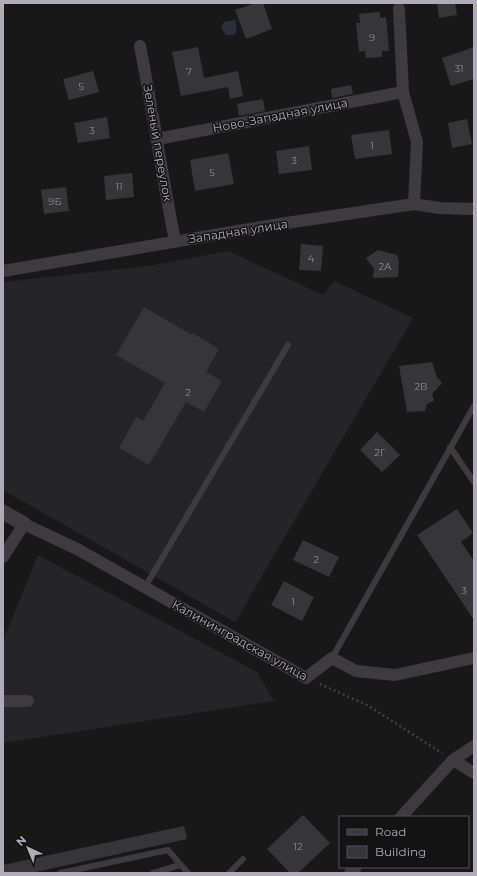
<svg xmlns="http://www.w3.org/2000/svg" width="477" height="876" font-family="Montserrat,sans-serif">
	<rect width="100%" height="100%" fill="#191819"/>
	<g fill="#252426">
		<path d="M228 251 323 295 334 281 413 318 235 622 3 490V282L148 266Z"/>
		<path d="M38 555 257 672 274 701 3 743V641Z"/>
	</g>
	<path fill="#2f2e3d" d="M235 20 237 29 235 35H226L221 27 224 22Z"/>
	<g fill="#363538">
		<path d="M256 3H263L272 29 246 39 235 10Z"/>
		<path d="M437 3H455L457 15 439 18Z"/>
		<path d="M379 12 381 18 386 17 389 51H382V57L366 58 365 51 359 52 356 23H360L359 14Z"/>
		<path d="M198 47 204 78 238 71 243 96 230 99 228 87 181 96 172 52Z"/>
		<path d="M474 47V79L451 86 442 58Z"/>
		<path d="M93 71 99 92 69 100 63 79Z"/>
		<path d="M351 85 353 94 332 98 331 89Z"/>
		<path d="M263 99 265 111 239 116 237 104Z"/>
		<path d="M107 117 110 138 78 143 74 123Z"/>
		<path d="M467 119 472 144 452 148 448 123Z"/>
		<path d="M389 130 392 154 355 159 351 135Z"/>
		<path d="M309 146 312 170 279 174 276 151Z"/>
		<path d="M228 153 234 184 195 191 190 160Z"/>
		<path d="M132 173 134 197 106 200 104 176Z"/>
		<path d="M66 187 69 211 44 214 41 190Z"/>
		<path d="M301 244 323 246 321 271 299 270Z"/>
		<path d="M378 250 397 255 399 262 398 277 373 278 374 269 366 258Z"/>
		<path d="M144 307 192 335 193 333 219 349 206 372 222 381 204 412 186 402 149 465 119 448 136 417 143 421 165 383 116 355Z"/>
		<path d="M432 362 437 377 442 383 432 394 434 401 427 404 425 411 407 412 399 366Z"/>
		<path d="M377 432 400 455 382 472 360 450Z"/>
		<path d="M457 509 473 533 461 542 474 561V620L417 535Z"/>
		<path d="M303 540 339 557 329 577 293 560Z"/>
		<path d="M284 581 314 597 302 621 271 605Z"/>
		<path d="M303 815 330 843 298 873H290L267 849Z"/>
		<path d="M184 826 187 839 31 873H3V865Z"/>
	</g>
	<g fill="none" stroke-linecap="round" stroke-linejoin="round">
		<path stroke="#413f45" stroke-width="2.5" stroke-dasharray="2 3" stroke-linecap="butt" d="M320 684 367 705 442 753"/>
		<g stroke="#3d3b40" stroke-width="6">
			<path d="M450 447 474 482"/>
			<path d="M145 587 288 345"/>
			<path d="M332 658 474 406"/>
			<path d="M60 873 168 850 188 873"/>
			<path d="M153 873 180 865"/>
			<path d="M229 873 243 859"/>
		</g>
		<g stroke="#3d3b40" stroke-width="12">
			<path d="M399 9 403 92 417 142 414 204"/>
			<path d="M140 46C153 111 162 176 175 241"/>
			<path d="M157 139 403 92"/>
			<path d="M3 271 273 225 414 204 439 208 474 209"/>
			<path d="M3 557 24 524 77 549 306 678 332 658 356 671 395 675 474 658"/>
			<path d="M3 701H28"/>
			<path d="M453 760 474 773"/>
			<path d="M401 817 453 760 474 746"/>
			<path d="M350 873 356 867"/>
		</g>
		<path stroke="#3d3b40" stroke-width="15" d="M3 512 24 524"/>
	</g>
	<g text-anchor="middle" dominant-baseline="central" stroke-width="3" stroke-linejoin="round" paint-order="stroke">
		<g font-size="10" fill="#918e98">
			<text x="372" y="37">9</text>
			<text x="459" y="68">31</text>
			<text x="189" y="71">7</text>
			<text x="81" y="86">5</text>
			<text x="92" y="130">3</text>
			<text x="372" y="145">1</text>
			<text x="294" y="160">3</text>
			<text x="212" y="172">5</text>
			<text x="119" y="186">11</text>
			<text x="55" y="201">9Б</text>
			<text x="311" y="258">4</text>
			<text x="385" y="266">2А</text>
			<text x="421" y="386">2В</text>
			<text x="188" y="392">2</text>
			<text x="380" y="452">2Г</text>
			<text x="316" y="559">2</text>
			<text x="464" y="590">3</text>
			<text x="293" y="601">1</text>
			<text x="298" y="846">12</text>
		</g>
		<g font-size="12" fill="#afabb8" stroke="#141314">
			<text transform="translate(280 115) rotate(-11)">Ново-Западная улица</text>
			<text transform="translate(158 143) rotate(80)">Зелёный переулок</text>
			<text transform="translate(238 231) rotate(-9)">Западная улица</text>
			<text transform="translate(240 640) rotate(29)">Калининградская улица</text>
		</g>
	</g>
	<rect width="477" height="876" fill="none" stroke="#afabb8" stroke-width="8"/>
	<rect x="339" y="816" width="130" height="52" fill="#141314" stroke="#525056"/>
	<rect x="347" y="829" width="20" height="6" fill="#3d3b40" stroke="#525056"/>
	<text x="375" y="836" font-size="12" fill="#afabb8">Road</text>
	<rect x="347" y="846" width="20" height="12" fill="#363538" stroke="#525056"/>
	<text x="375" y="856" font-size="12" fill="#afabb8">Building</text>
	<g transform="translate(28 848) rotate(316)" stroke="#141314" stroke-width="3" paint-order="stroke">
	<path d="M0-3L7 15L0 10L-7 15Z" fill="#afabb8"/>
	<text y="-6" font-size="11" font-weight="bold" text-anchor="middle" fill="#afabb8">N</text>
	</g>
</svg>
